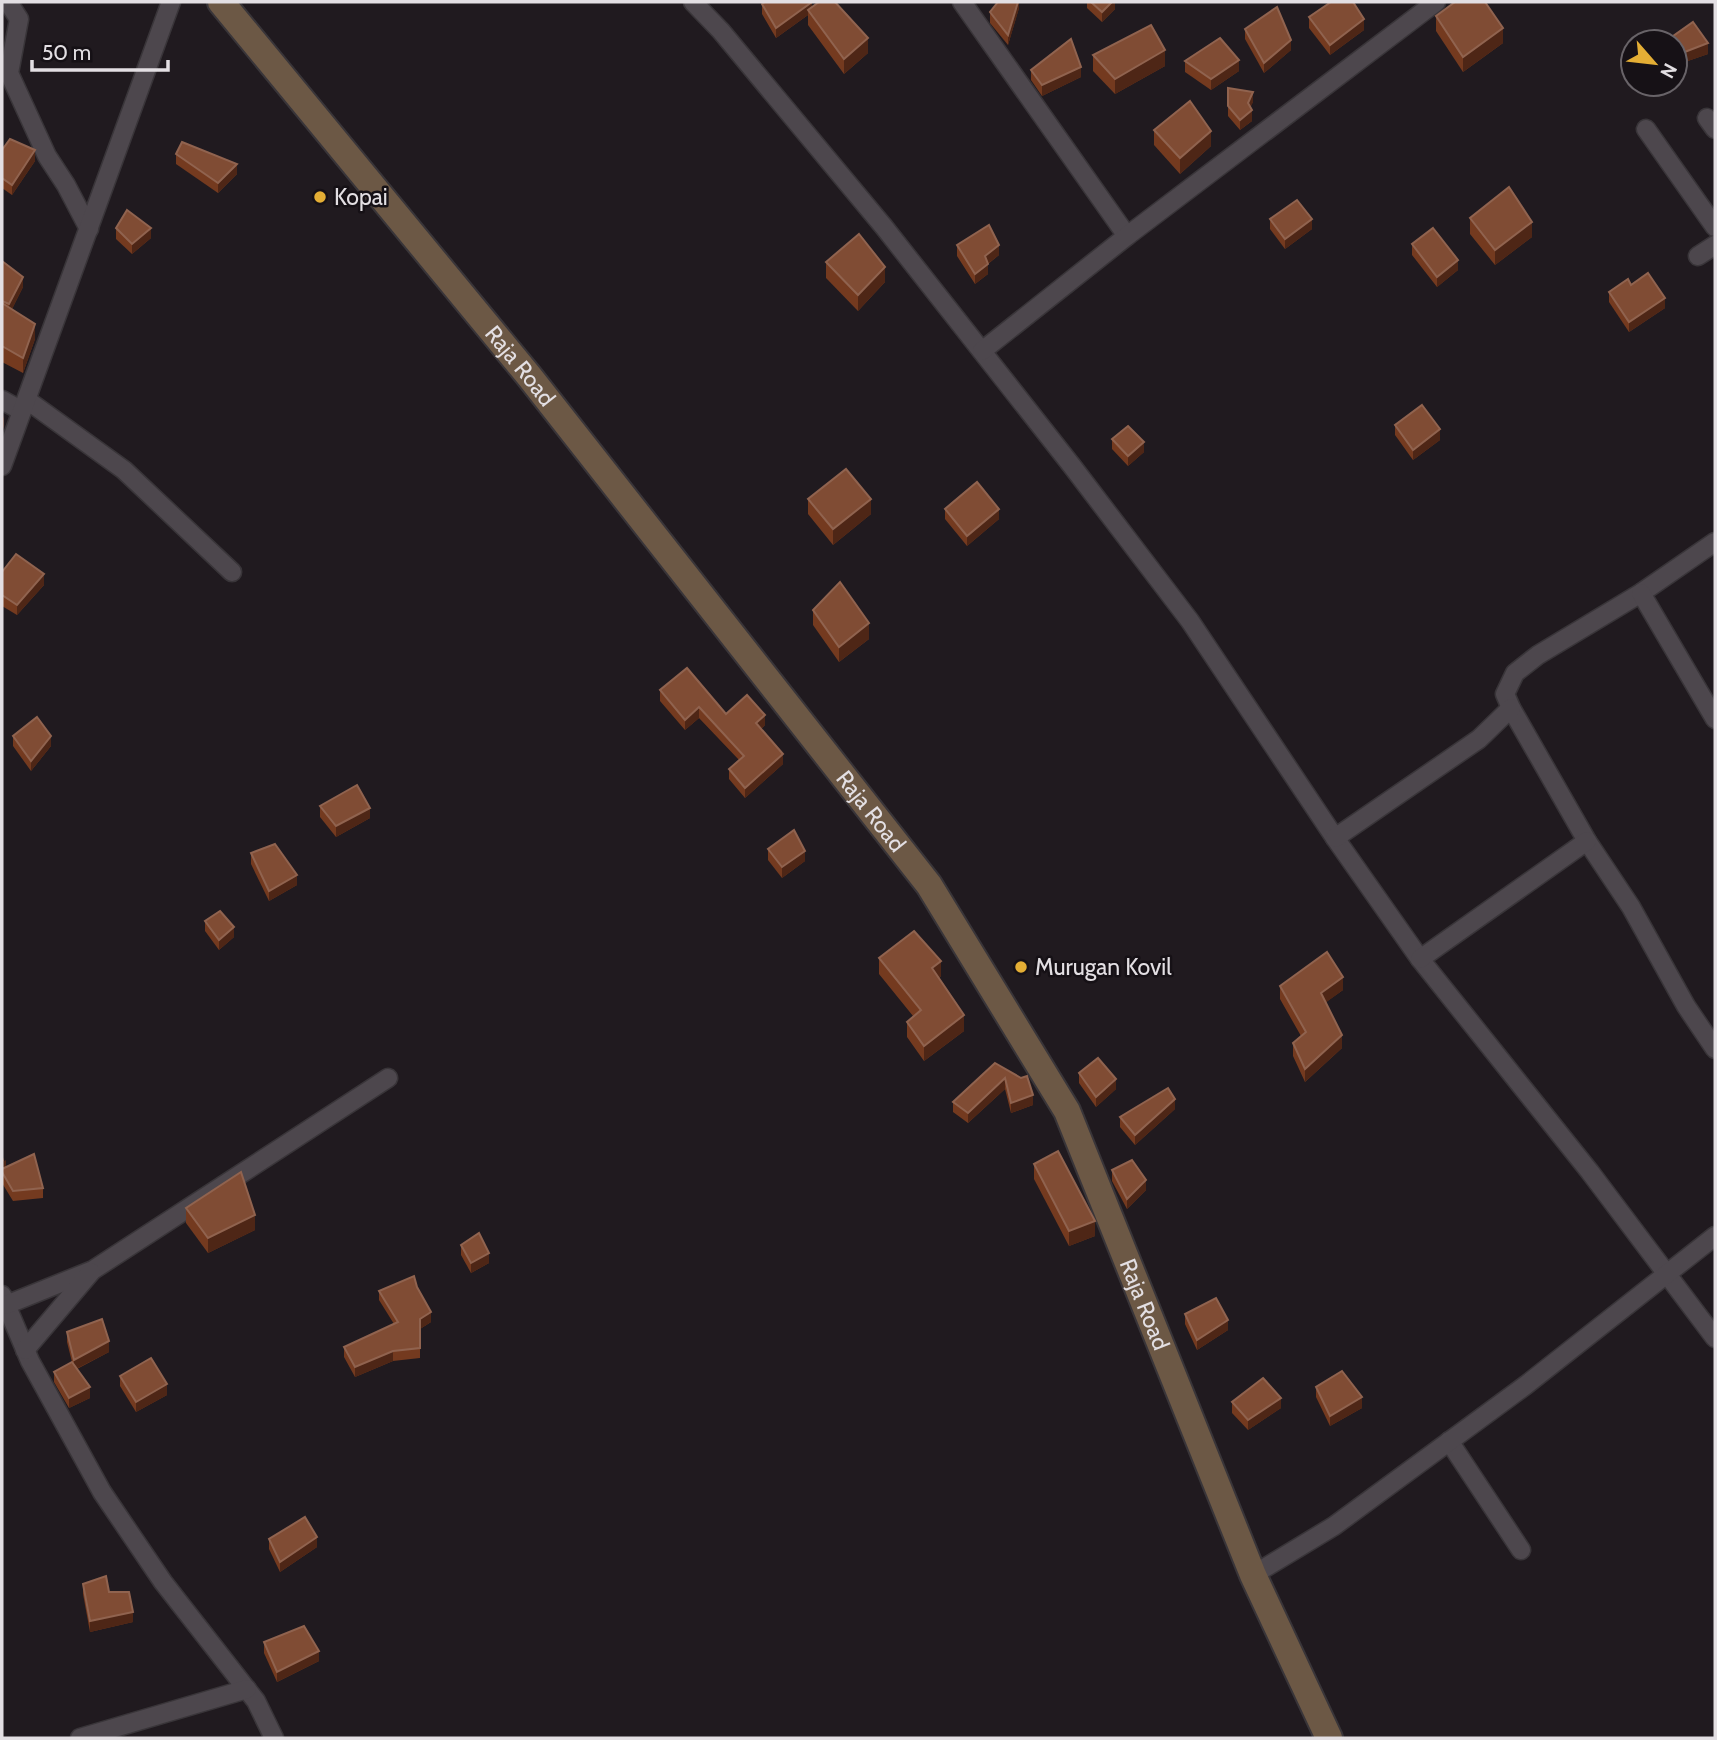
<svg xmlns="http://www.w3.org/2000/svg" width="1717" height="1740" font-family="Cabin,sans-serif">
	<rect width="100%" height="100%" fill="#201a1f"/>
	<g fill="none" stroke-linecap="round" stroke-linejoin="round">
		<defs>
			<g id="street">
				<path d="M8 2 19 19 9 73 47 156 66 185 89 229"/>
				<path d="M693 2 721 31 884 227 1072 466 1190 621 1335 838 1420 959 1590 1172 1715 1338"/>
				<path d="M962 2 1127 236"/>
				<path d="M1707 118 1715 129"/>
				<path d="M1646 129 1715 227"/>
				<path d="M1698 256 1715 245"/>
				<path d="M982 351 1127 236 1436 2"/>
				<path d="M2 400 22 411"/>
				<path d="M27 400 124 470 232 572"/>
				<path d="M2 466 171 2"/>
				<path d="M1715 542 1641 593 1538 655 1515 673 1505 694 1511 708 1587 841 1631 907 1686 1006 1715 1049"/>
				<path d="M1641 593 1715 719"/>
				<path d="M1335 838 1479 739 1511 708"/>
				<path d="M1420 959 1587 841"/>
				<path d="M2 1295 30 1361 102 1492 163 1582 256 1701 274 1738"/>
				<path d="M6 1305 93 1270 388 1078"/>
				<path d="M25 1350 91 1272"/>
				<path d="M1449 1441 1521 1550"/>
				<path d="M1253 1575 1334 1526 1526 1385 1715 1236"/>
				<path d="M80 1738 247 1689"/>
			</g>
			<g id="secondary">
				<path id="s1" d="M221 2 529 376 929 885 1067 1111 1253 1575 1329 1738"/>
			</g>
		</defs>
		<use href="#street" stroke="#393539" stroke-width="21"/>
		<use href="#secondary" stroke="#393539" stroke-width="30"/>
		<use href="#street" stroke="#4d474d" stroke-width="18"/>
		<use href="#secondary" stroke="#6c5845" stroke-width="26"/>
	</g>
	<g fill="#743a1f">
		<path d="M1019 2V8L1008 45 990 23V12Z"/>
		<path d="M1087 2H1115V9L1102 22 1087 8Z"/>
		<path d="M762 4 812 7 868 53 844 74 808 25V15L776 38 762 14Z"/>
		<path d="M1436 16 1503 43 1463 72 1436 31Z"/>
		<path d="M1309 17 1364 30 1330 55 1309 28Z"/>
		<path d="M1245 29 1291 50 1264 73 1245 39Z"/>
		<path d="M1669 39 1708 54 1682 63 1675 56V42H1669Z"/>
		<path d="M1093 55 1165 66 1115 94 1093 71Z"/>
		<path d="M1185 61 1239 71 1211 90 1185 72Z"/>
		<path d="M1031 70 1081 77 1042 96 1031 80Z"/>
		<path d="M1228 88 1253 102 1250 107 1252 121 1240 130 1228 116Z"/>
		<path d="M1154 130 1211 146 1180 174 1154 145Z"/>
		<path d="M2 150 35 161 12 195 2 188Z"/>
		<path d="M176 154 237 174 218 193 176 164Z"/>
		<path d="M1470 218 1532 237 1495 265 1470 234Z"/>
		<path d="M1270 219 1312 229 1285 249 1270 229Z"/>
		<path d="M116 228 151 238 132 254 116 239Z"/>
		<path d="M1412 244 1458 270 1437 287 1412 255Z"/>
		<path d="M957 245 999 255 988 264V274L975 284 957 256Z"/>
		<path d="M2 261 23 287 12 309 35 339 23 373 2 362Z"/>
		<path d="M826 262 885 282 858 311 826 278Z"/>
		<path d="M1631 285 1665 308 1629 332 1609 302V292Z"/>
		<path d="M1395 425 1440 440 1413 460 1395 435Z"/>
		<path d="M1112 439 1144 452 1128 466 1112 449Z"/>
		<path d="M808 499 871 514 833 545 808 514Z"/>
		<path d="M945 509 999 519 967 546 945 519Z"/>
		<path d="M2 572 44 585 17 615 2 606Z"/>
		<path d="M813 610 869 639 839 662 813 625Z"/>
		<path d="M660 690 726 714 765 725 761 729 783 764 745 798 729 779V769L739 760 699 718 685 730 660 701Z"/>
		<path d="M13 736 51 746 31 771 13 746Z"/>
		<path d="M320 806 370 818 336 837 320 817Z"/>
		<path d="M768 849 805 861 782 878 768 860Z"/>
		<path d="M251 853 297 885 269 901 251 864Z"/>
		<path d="M205 921 234 937 219 950 205 931Z"/>
		<path d="M879 958 941 976 939 978 964 1031 924 1061 907 1037V1022L913 1016 879 974Z"/>
		<path d="M1280 986 1343 990 1326 1002 1342 1048 1305 1082 1293 1056V1043L1301 1036 1280 999Z"/>
		<path d="M995 1063 1033 1105 1011 1113 1005 1089 968 1123 953 1112V1102Z"/>
		<path d="M1079 1073 1116 1089 1096 1107 1079 1083Z"/>
		<path d="M1175 1109 1135 1145 1120 1127V1117Z"/>
		<path d="M2 1154 6 1167 43 1188V1198L13 1201 2 1183Z"/>
		<path d="M1034 1164 1095 1236 1069 1246 1034 1179Z"/>
		<path d="M1112 1170 1146 1190 1127 1209 1112 1181Z"/>
		<path d="M186 1208 255 1230 208 1253 186 1223Z"/>
		<path d="M461 1245 489 1263 471 1273 461 1255Z"/>
		<path d="M417 1287 431 1322 420 1329V1358L393 1361 355 1377 344 1357V1347L394 1324 379 1300V1291Z"/>
		<path d="M1185 1314 1228 1330 1197 1350 1185 1324Z"/>
		<path d="M67 1332 109 1352 77 1369 90 1398 69 1408 54 1382V1372L72 1362 67 1342Z"/>
		<path d="M120 1376 167 1395 136 1412 120 1386Z"/>
		<path d="M1316 1387 1362 1408 1330 1426 1316 1397Z"/>
		<path d="M1232 1402 1281 1408 1248 1430 1232 1413Z"/>
		<path d="M269 1539 317 1547 280 1572 269 1549Z"/>
		<path d="M83 1584 109 1592 133 1622 90 1632 83 1594Z"/>
		<path d="M264 1642 319 1661 277 1682 264 1653Z"/>
	</g>
	<g fill="#4e2616">
		<path d="M812 2V13L808 10V15L776 38V28Z"/>
		<path d="M1018 2H1019V8L1008 45V35Z"/>
		<path d="M1112 2H1115V9L1102 22V12Z"/>
		<path d="M1364 19V30L1330 55V45Z"/>
		<path d="M1503 28V43L1463 72V57Z"/>
		<path d="M868 38V53L844 74V59Z"/>
		<path d="M1291 40V50L1264 73V63Z"/>
		<path d="M1708 43V54L1682 63V53Z"/>
		<path d="M1165 50V66L1115 94V79Z"/>
		<path d="M1239 60V71L1211 90V79Z"/>
		<path d="M1081 67V77L1042 96V85Z"/>
		<path d="M1253 92V102L1248 113V103Z"/>
		<path d="M1252 110V121L1240 130V120Z"/>
		<path d="M1211 131V146L1180 174V158Z"/>
		<path d="M35 150V161L12 195V185Z"/>
		<path d="M237 164V174L218 193V183Z"/>
		<path d="M1312 219V229L1285 249V239Z"/>
		<path d="M1532 222V237L1495 265V250Z"/>
		<path d="M151 228V238L132 254V244Z"/>
		<path d="M999 245V255L985 266V256Z"/>
		<path d="M1458 260V270L1437 287V277Z"/>
		<path d="M988 264V274L975 284V274Z"/>
		<path d="M885 267V282L858 311V295Z"/>
		<path d="M23 277V287L9 315V304Z"/>
		<path d="M1665 298V308L1629 332V322Z"/>
		<path d="M35 324V339L23 373V358Z"/>
		<path d="M4 416V426L2 432V421Z"/>
		<path d="M1440 429V440L1413 460V450Z"/>
		<path d="M1144 442V452L1128 466V456Z"/>
		<path d="M871 499V514L833 545V529Z"/>
		<path d="M999 509V519L967 546V536Z"/>
		<path d="M44 574V585L17 615V605Z"/>
		<path d="M869 623V639L839 662V647Z"/>
		<path d="M699 707V718L685 730V720Z"/>
		<path d="M765 715V725L756 733V723Z"/>
		<path d="M51 736V746L31 771V761Z"/>
		<path d="M783 754V764L745 798V788Z"/>
		<path d="M370 808V818L336 837V826Z"/>
		<path d="M805 851V861L782 878V867Z"/>
		<path d="M297 875V885L269 901V891Z"/>
		<path d="M234 927V937L219 950V940Z"/>
		<path d="M941 961V976L932 984V968Z"/>
		<path d="M1343 977V990L1321 1006V993Z"/>
		<path d="M964 1015V1031L924 1061V1046Z"/>
		<path d="M1342 1035V1048L1305 1082V1069Z"/>
		<path d="M1005 1078V1089L968 1123V1113Z"/>
		<path d="M1116 1079V1089L1096 1107V1097Z"/>
		<path d="M1033 1095V1105L1011 1113V1103Z"/>
		<path d="M1175 1099V1109L1135 1145V1135Z"/>
		<path d="M6 1160V1170L2 1172V1162Z"/>
		<path d="M1146 1180V1190L1127 1209V1199Z"/>
		<path d="M255 1215V1230L208 1253V1238Z"/>
		<path d="M1095 1221V1236L1069 1246V1231Z"/>
		<path d="M489 1253V1263L471 1273V1263Z"/>
		<path d="M431 1312V1322L420 1329V1358V1319Z"/>
		<path d="M1228 1320V1330L1197 1350V1340Z"/>
		<path d="M109 1341V1352L74 1370V1360Z"/>
		<path d="M393 1351V1361L355 1377V1367Z"/>
		<path d="M167 1384V1395L136 1412V1402Z"/>
		<path d="M90 1387V1398L69 1408V1398Z"/>
		<path d="M1362 1397V1408L1330 1426V1416Z"/>
		<path d="M1281 1398V1408L1248 1430V1420Z"/>
		<path d="M317 1537V1547L280 1572V1562Z"/>
		<path d="M133 1612V1622L90 1632V1621Z"/>
		<path d="M319 1651V1661L277 1682V1672Z"/>
	</g>
	<g fill="#804c34" stroke="#90634f" stroke-width="2">
		<path d="M765 2H812L776 28 762 4Z"/>
		<path d="M819 2H835L868 38 844 59 808 10Z"/>
		<path d="M998 2H1018L1008 35 990 12Z"/>
		<path d="M1091 2H1112L1102 12Z"/>
		<path d="M1331 2H1353L1364 19 1330 45 1309 17Z"/>
		<path d="M1455 2H1485L1503 28 1463 57 1436 16Z"/>
		<path d="M1277 7 1291 40 1264 63 1245 29Z"/>
		<path d="M1693 22 1708 43 1682 53 1675 46V42H1672L1669 39Z"/>
		<path d="M1151 25 1165 50 1115 79 1093 55Z"/>
		<path d="M1220 38 1239 60 1211 79 1185 61Z"/>
		<path d="M1071 39 1081 67 1042 85 1031 70Z"/>
		<path d="M1228 88 1253 92 1248 103 1252 110 1240 120 1228 106Z"/>
		<path d="M1190 101 1211 131 1180 158 1154 130Z"/>
		<path d="M10 139 35 150 12 185 2 178V150Z"/>
		<path d="M182 142 237 164 218 183 176 154Z"/>
		<path d="M1509 187 1532 222 1495 250 1470 218Z"/>
		<path d="M1297 200 1312 219 1285 239 1270 219Z"/>
		<path d="M127 210 151 228 132 244 116 228Z"/>
		<path d="M989 225 999 245 985 256 988 264 975 274 957 245Z"/>
		<path d="M1433 228 1458 260 1437 277 1412 244Z"/>
		<path d="M859 234 885 267 858 295 826 262Z"/>
		<path d="M2 261 23 277 9 304 2 301Z"/>
		<path d="M1648 273 1665 298 1629 322 1609 292 1628 279 1631 285Z"/>
		<path d="M2 303 35 324 23 358 2 346Z"/>
		<path d="M1422 405 1440 429 1413 450 1395 425Z"/>
		<path d="M1128 426 1144 442 1128 456 1112 439Z"/>
		<path d="M846 469 871 499 833 529 808 499Z"/>
		<path d="M977 482 999 509 967 536 945 509Z"/>
		<path d="M16 554 44 574 17 605 2 595V572Z"/>
		<path d="M840 582 869 623 839 647 813 610Z"/>
		<path d="M687 668 726 714 747 695 765 715 756 723 783 754 745 788 729 769 744 756 699 707 685 720 660 690Z"/>
		<path d="M37 717 51 736 31 761 13 736Z"/>
		<path d="M357 785 370 808 336 826 320 806Z"/>
		<path d="M794 830 805 851 782 867 768 849Z"/>
		<path d="M275 844 297 875 269 891 251 853Z"/>
		<path d="M220 911 234 927 219 940 205 921Z"/>
		<path d="M914 931 941 961 932 968 964 1015 924 1046 907 1022 921 1010 879 958Z"/>
		<path d="M1327 952 1343 977 1321 993 1342 1035 1305 1069 1293 1043 1306 1032 1280 986Z"/>
		<path d="M1098 1058 1116 1079 1096 1097 1079 1073Z"/>
		<path d="M995 1063 1021 1078 1027 1076 1033 1095 1011 1103 1005 1078 968 1113 953 1102Z"/>
		<path d="M1168 1088 1175 1099 1135 1135 1120 1117Z"/>
		<path d="M1058 1151 1095 1221 1069 1231 1034 1164Z"/>
		<path d="M34 1154 43 1188 13 1191 2 1172V1169Z"/>
		<path d="M1132 1160 1146 1180 1127 1199 1112 1170Z"/>
		<path d="M241 1172 255 1215 208 1238 186 1208Z"/>
		<path d="M479 1233 489 1253 471 1263 461 1245Z"/>
		<path d="M414 1276 417 1287 431 1312 420 1319V1348L393 1351 355 1367 344 1347 398 1322 379 1291Z"/>
		<path d="M1216 1298 1228 1320 1197 1340 1185 1314Z"/>
		<path d="M102 1319 109 1341 74 1360 67 1332Z"/>
		<path d="M151 1358 167 1384 136 1402 120 1376Z"/>
		<path d="M72 1362 90 1387 69 1398 54 1372Z"/>
		<path d="M1342 1371 1362 1397 1330 1416 1316 1387Z"/>
		<path d="M1263 1378 1281 1398 1248 1420 1232 1402Z"/>
		<path d="M305 1517 317 1537 280 1562 269 1539Z"/>
		<path d="M106 1576 109 1592H129L133 1612 90 1621 83 1584Z"/>
		<path d="M304 1626 319 1651 277 1672 264 1642Z"/>
	</g>
	<g fill="#e4ae35" stroke="#161116" stroke-width="2.5">
		<circle cx="320" cy="197" r="7"/>
		<circle cx="1021" cy="967" r="7"/>
	</g>
	<g text-anchor="middle" dominant-baseline="central" stroke-width="5" stroke-linejoin="round" paint-order="stroke">
		<g font-size="23" fill="#e3dfe3" stroke="#161116" text-anchor="start">
			<text x="334" y="197">Kopai</text>
			<text x="1035" y="967">Murugan Kovil</text>
		</g>
		<g font-size="23" fill="#e3dfe3" stroke="#161116">
			<text stroke="none"><textPath href="#s1" startOffset="471">Raja Road</textPath></text>
			<text stroke="none"><textPath href="#s1" startOffset="1038">Raja Road</textPath></text>
			<text stroke="none"><textPath href="#s1" startOffset="1605">Raja Road</textPath></text>
		</g>
	</g>
	<rect width="1717" height="1740" fill="none" stroke="#e3dfe3" stroke-width="7"/>
	<g transform="translate(1654 63) rotate(118)"><circle r="33" fill="#161116" stroke="#686368" stroke-width="2"/>
	<path d="M0-5L12 26L0 18L-12 26Z" fill="#e4ae35"/>
	<text y="-10" font-size="19" font-weight="bold" text-anchor="middle" fill="#e3dfe3">N</text>
	</g>
	<path d="M32 60v10h136v-10" fill="none" stroke="#e3dfe3" stroke-width="3.5"/>
	<text x="42" y="60" font-size="21" fill="#e3dfe3" stroke="#161116" stroke-width="5" paint-order="stroke">50 m</text>
</svg>
